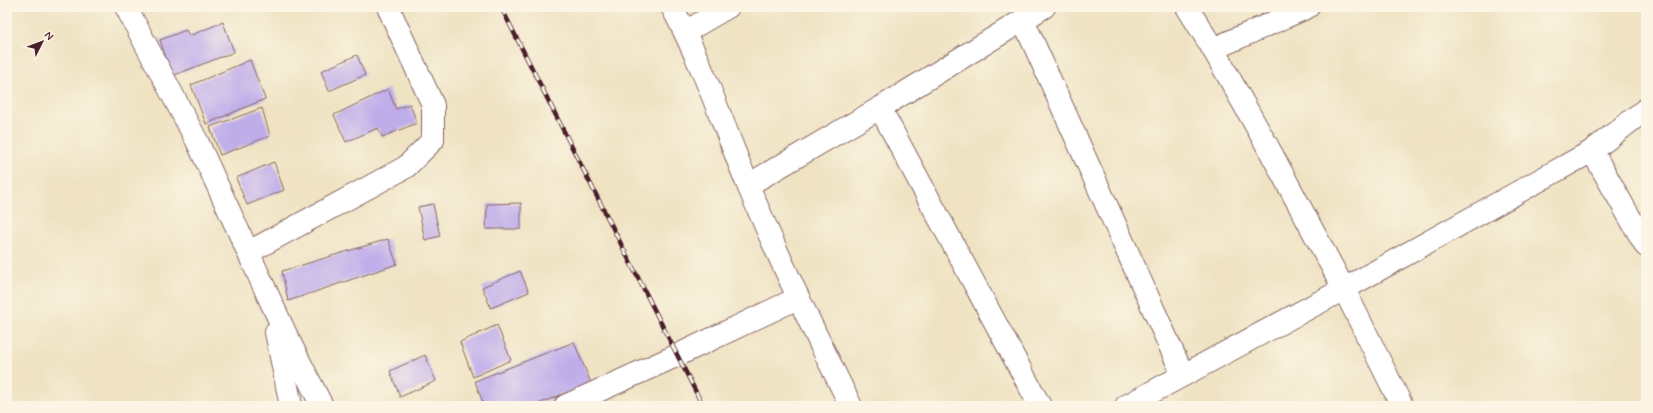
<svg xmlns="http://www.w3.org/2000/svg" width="1653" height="413" font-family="Mynerve,sans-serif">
	<rect width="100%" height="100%" fill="#fcf5e5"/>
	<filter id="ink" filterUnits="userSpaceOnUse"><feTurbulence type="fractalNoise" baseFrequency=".025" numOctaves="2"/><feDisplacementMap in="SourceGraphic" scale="8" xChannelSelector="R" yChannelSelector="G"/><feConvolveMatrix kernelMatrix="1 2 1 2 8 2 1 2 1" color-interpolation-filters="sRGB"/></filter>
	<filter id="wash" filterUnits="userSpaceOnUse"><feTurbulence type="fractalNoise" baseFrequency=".012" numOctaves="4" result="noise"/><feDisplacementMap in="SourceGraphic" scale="16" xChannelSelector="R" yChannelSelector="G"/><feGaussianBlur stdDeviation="0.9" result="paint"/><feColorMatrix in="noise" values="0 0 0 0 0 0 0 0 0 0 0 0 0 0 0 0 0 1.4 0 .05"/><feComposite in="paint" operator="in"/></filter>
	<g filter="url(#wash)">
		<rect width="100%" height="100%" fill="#efe3c3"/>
		<g id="blocks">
			<g fill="#bfadea">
				<path d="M223 22 234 52 172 76 160 40 186 30 189 36Z"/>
				<path d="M357 55 365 75 329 91 321 71Z"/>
				<path d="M250 60 265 99 206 124 191 85Z"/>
				<path d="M388 89 396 109 410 104 417 123 382 137 378 128 346 142 334 115Z"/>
				<path d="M262 108 270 136 220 155 210 127Z"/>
				<path d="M274 162 284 190 247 205 236 178Z"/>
				<path d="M521 203V229H486L487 204Z"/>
				<path d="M433 204 440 236 425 240 418 207Z"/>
				<path d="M388 239 397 264 288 301 282 271Z"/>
				<path d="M520 271 529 292 491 308 482 287Z"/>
				<path d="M497 325 511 360 473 377 460 342Z"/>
				<path d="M574 342 591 383 533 406H484L475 381Z"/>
				<path d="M425 355 436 381 400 397 390 371Z"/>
			</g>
		</g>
	</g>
	<g filter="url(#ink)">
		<use href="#blocks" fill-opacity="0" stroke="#846460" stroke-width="1"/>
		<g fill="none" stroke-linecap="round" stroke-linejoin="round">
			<defs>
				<g id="street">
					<path d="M126 7 197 141 289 341 322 406"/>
					<path d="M672 7C702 63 723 124 747 183 779 259 814 332 851 406"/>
					<path d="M1187 7 1213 49"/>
					<path d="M1023 20 1183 375"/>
					<path d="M685 32 728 7"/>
					<path d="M880 108 1040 406"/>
					<path d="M1592 151 1646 246"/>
					<path d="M748 185 880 108 1044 7"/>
					<path d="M249 252 406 167 433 140V105L388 7"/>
					<path d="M276 332 291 406"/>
					<path d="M565 406 678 355 798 298"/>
					<path d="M1126 406 1344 289 1269 149 1213 49 1308 7"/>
					<path d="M1402 406 1344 289 1592 151 1646 109"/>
				</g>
			</defs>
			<use href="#street" stroke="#846460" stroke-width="24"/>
			<use href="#street" stroke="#fff" stroke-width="22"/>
			<defs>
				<path id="rail" d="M501 7 703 406"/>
			</defs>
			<use href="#rail" stroke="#4a1f2b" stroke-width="4.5"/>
			<use href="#rail" stroke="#fcf5e5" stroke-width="3" stroke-dasharray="9" stroke-linecap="butt"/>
		</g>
	</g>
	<rect width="1653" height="413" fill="none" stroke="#fcf5e5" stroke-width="24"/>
	<g transform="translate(42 42) rotate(48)" stroke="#fcf5e5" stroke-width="3" paint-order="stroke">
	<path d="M0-3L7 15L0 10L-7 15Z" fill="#4a1f2b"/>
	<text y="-6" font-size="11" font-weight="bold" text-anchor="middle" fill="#4a1f2b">N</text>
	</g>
</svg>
